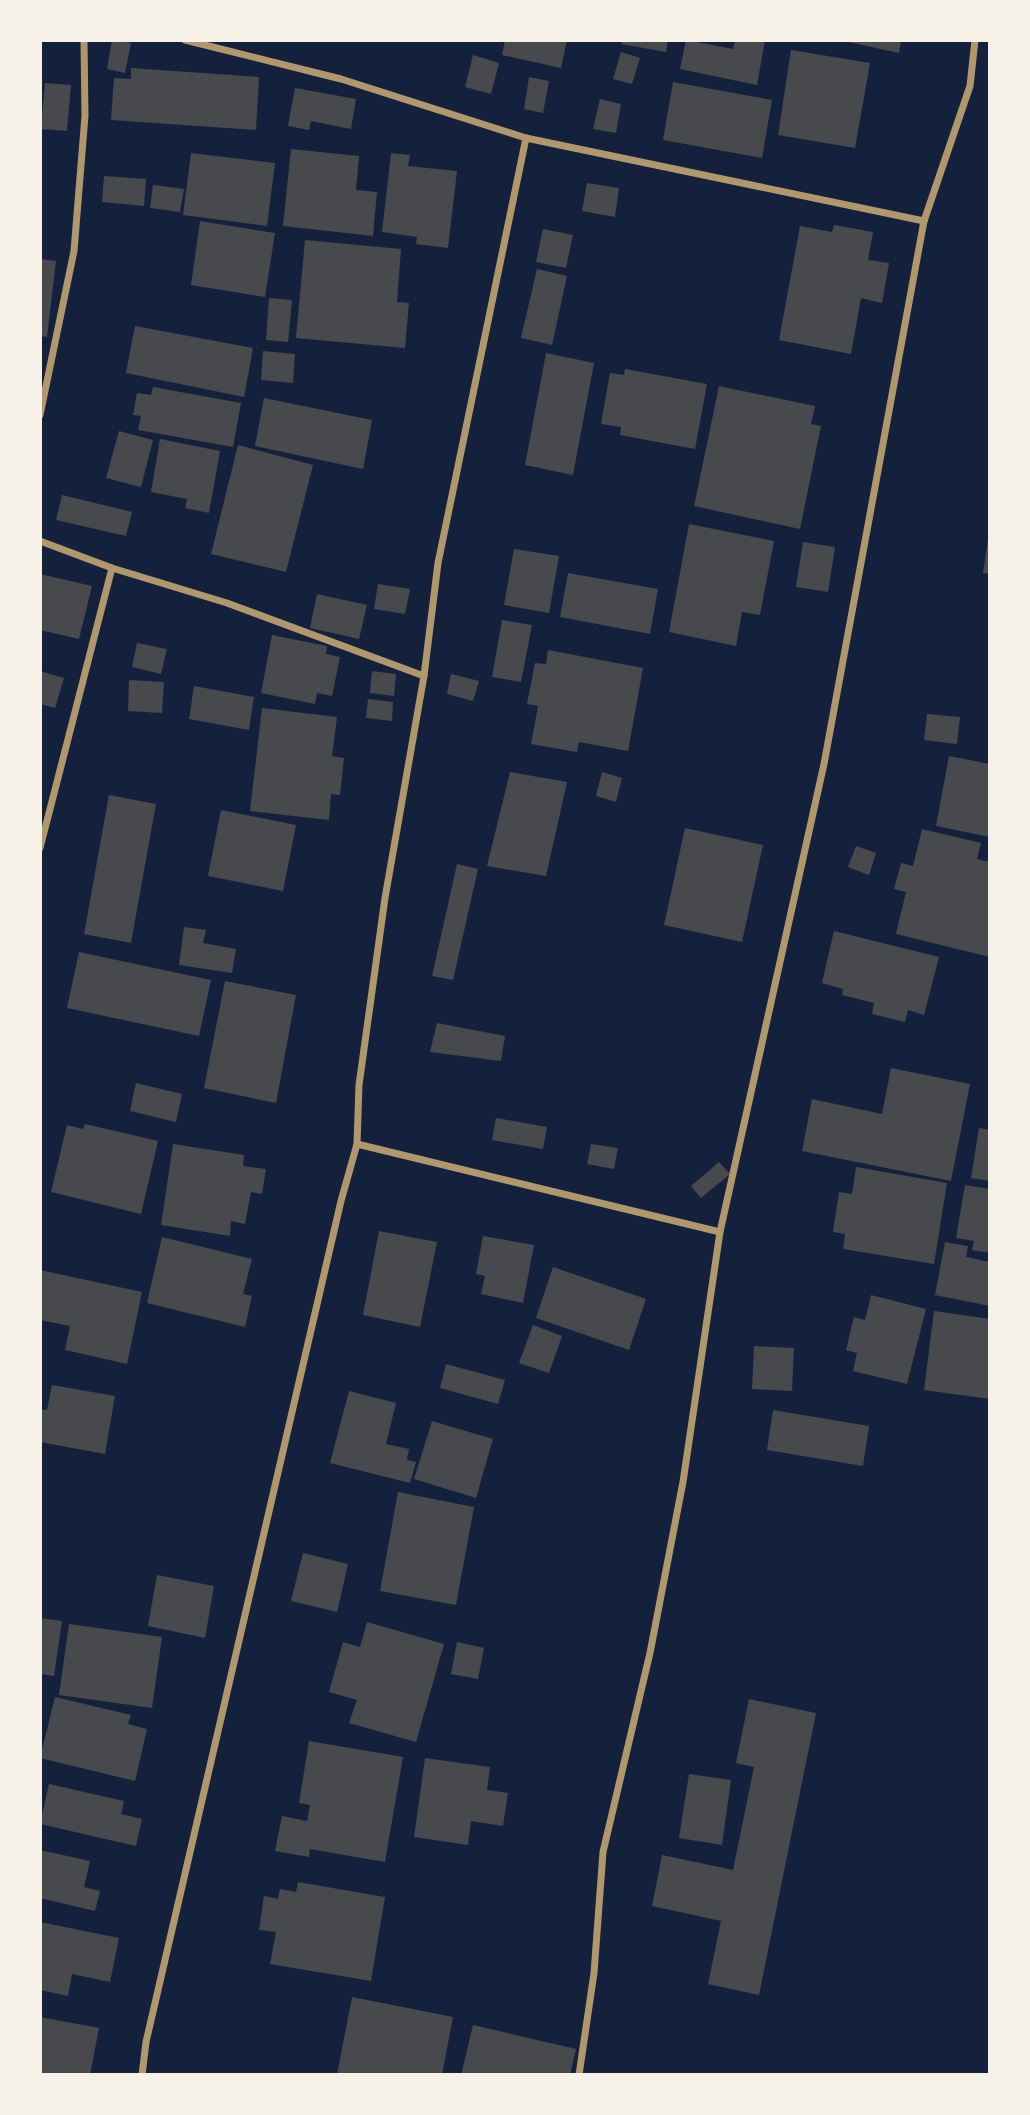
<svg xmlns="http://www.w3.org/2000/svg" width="1030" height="2115" font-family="Roboto,sans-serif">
	<rect width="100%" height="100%" fill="#14213d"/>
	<g fill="#48494c">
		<path d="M112 40 131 43 125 73 107 69Z"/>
		<path d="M505 40H567L561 68 502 55Z"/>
		<path d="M622 40H668L666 52 621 44Z"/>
		<path d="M686 40 733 49 735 40H765L757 85 680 69Z"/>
		<path d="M839 40H901L899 53Z"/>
		<path d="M791 50 870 63 855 148 778 135Z"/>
		<path d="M621 52 640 58 632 84 613 79Z"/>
		<path d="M473 55 499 63 491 94 465 87Z"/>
		<path d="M131 68 259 77 256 130 111 120 114 78 131 79Z"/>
		<path d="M529 77 549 81 543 113 524 109Z"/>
		<path d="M673 82 772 100 762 158 663 140Z"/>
		<path d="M45 83 71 85 67 131 41 129Z"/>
		<path d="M295 88 356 99 351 129 311 121 309 130 288 126Z"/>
		<path d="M600 99 621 104 616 133 593 129Z"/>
		<path d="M291 149 359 156 356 190 377 192 373 236 283 226Z"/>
		<path d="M191 153 275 163 267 226 183 215Z"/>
		<path d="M391 153 410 155 408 166 457 171 448 248 416 244 417 237 382 232Z"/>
		<path d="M104 176 146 179 144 206 102 202Z"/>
		<path d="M587 183 619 188 615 217 582 211Z"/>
		<path d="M153 185 184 189 180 212 150 208Z"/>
		<path d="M200 221 275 233 265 297 191 285Z"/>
		<path d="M834 225 873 232 868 260 889 263 882 303 861 298 851 354 779 340 800 226 832 232Z"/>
		<path d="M543 229 573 235 566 268 536 262Z"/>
		<path d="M305 240 401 249 397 302 409 303 405 348 296 338Z"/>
		<path d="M40 259 56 261 47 337 40 336Z"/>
		<path d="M537 269 567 276 552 345 521 338Z"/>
		<path d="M269 298 292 300 288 342 266 340Z"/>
		<path d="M135 326 253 348 244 397 126 373Z"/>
		<path d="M263 351 295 354 293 383 261 380Z"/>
		<path d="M546 353 594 363 573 475 525 465Z"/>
		<path d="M625 369 707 384 695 449 620 435 621 427 601 424 610 373 624 375Z"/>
		<path d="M719 386 815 406 811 424 821 426 800 529 694 506Z"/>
		<path d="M153 387 241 403 233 447 138 430 141 416 133 415 137 393 151 395Z"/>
		<path d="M264 398 372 420 363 469 255 446Z"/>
		<path d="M119 431 153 440 141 487 106 478Z"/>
		<path d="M160 439 220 451 209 513 185 508 187 499 151 492Z"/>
		<path d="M238 445 313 465 286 572 211 554Z"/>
		<path d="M62 495 132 512 126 536 56 520Z"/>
		<path d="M689 524 774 541 760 615 742 612 736 646 669 632Z"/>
		<path d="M988 539H990V574L983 573Z"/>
		<path d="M803 542 835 547 828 592 796 587Z"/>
		<path d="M514 549 559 556 549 613 504 605Z"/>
		<path d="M568 573 658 589 650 634 560 617Z"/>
		<path d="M40 574 92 586 79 639 40 630Z"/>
		<path d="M378 584 410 589 405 614 374 609Z"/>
		<path d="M317 594 367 605 359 639 310 628Z"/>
		<path d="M502 620 532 625 521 682 492 677Z"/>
		<path d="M272 635 327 646 326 654 340 657 332 696 317 693 315 704 261 693Z"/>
		<path d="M137 643 167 649 161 674 132 667Z"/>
		<path d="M548 650 643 668 628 751 579 742 577 752 531 744 538 706 527 704 535 663 546 664Z"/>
		<path d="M40 671 64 678 55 708 40 704Z"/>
		<path d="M372 671 396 674 394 696 370 693Z"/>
		<path d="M451 674 479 681 473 701 447 694Z"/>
		<path d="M129 680 164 682 162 713 128 711Z"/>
		<path d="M194 686 254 697 249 730 189 719Z"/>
		<path d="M368 699 393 702 392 721 366 718Z"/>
		<path d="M262 708 337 717 332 756 344 758 340 795 331 794 329 820 250 811Z"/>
		<path d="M927 714 960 717 957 744 924 740Z"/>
		<path d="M949 756 990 764V837L936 826Z"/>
		<path d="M510 772 567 782 546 876 487 866Z"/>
		<path d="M602 772 622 778 616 802 596 796Z"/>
		<path d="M109 795 156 804 131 943 84 934Z"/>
		<path d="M221 810 296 825 283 891 208 876Z"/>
		<path d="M685 828 763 845 742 942 664 925Z"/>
		<path d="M922 829 981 843 977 859 990 862V957L896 934 906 892 894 889 901 863 913 866Z"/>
		<path d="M856 846 876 853 869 875 848 867Z"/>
		<path d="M457 864 478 869 453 980 432 976Z"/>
		<path d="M184 927 206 930 203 943 236 949 232 973 179 965Z"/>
		<path d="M834 931 939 957 924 1015 908 1010 905 1022 872 1014 874 1003 842 995 843 989 822 983Z"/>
		<path d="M79 952 211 980 199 1036 67 1008Z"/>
		<path d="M225 981 296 995 276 1103 204 1088Z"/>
		<path d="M437 1023 505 1036 501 1061 430 1052Z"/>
		<path d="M891 1068 970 1084 951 1181 802 1151 812 1099 882 1114Z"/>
		<path d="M136 1083 182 1094 176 1122 130 1111Z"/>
		<path d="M496 1118 547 1127 543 1149 492 1140Z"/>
		<path d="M85 1124 158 1141 141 1214 51 1192 67 1125 83 1129Z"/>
		<path d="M979 1128 990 1130V1181L971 1178Z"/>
		<path d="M173 1144 244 1155 243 1166 266 1169 262 1194 251 1192 245 1224 231 1221 230 1236 161 1225Z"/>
		<path d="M591 1144 618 1148 614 1169 587 1164Z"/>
		<path d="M719 1162 730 1174 701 1198 691 1186Z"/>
		<path d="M856 1167 947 1183 934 1264 843 1249 845 1234 833 1232 839 1192 852 1194Z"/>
		<path d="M965 1185 990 1189V1253L972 1250 974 1241 956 1238Z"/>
		<path d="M379 1231 437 1242 420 1327 363 1315Z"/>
		<path d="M483 1236 534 1245 523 1303 481 1294 485 1276 476 1274Z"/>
		<path d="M162 1237 252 1259 243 1294 252 1296 245 1327 147 1303Z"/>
		<path d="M945 1242 968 1246 966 1257 990 1262V1306L935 1295Z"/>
		<path d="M553 1267 646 1299 629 1350 536 1318Z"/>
		<path d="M40 1270 142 1292 127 1364 65 1350 70 1326 40 1320Z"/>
		<path d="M871 1295 926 1309 907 1384 853 1371 857 1353 846 1350 854 1317 865 1320Z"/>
		<path d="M934 1311 990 1319V1399L924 1390Z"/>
		<path d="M533 1325 562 1336 549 1373 519 1363Z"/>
		<path d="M754 1346 794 1348 792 1391 752 1389Z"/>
		<path d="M446 1364 505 1380 498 1404 440 1388Z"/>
		<path d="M52 1385 115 1396 105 1454 40 1442V1409L47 1410Z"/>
		<path d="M349 1391 396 1403 386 1444 409 1449 407 1460 416 1462 410 1483 330 1463Z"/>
		<path d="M773 1410 869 1426 863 1466 767 1450Z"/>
		<path d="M432 1421 493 1439 476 1498 414 1479Z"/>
		<path d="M398 1492 474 1507 456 1605 380 1591Z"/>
		<path d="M303 1553 348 1564 337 1612 291 1601Z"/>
		<path d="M157 1575 214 1586 205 1638 148 1626Z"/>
		<path d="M40 1618 62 1621 54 1676 40 1674Z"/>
		<path d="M367 1622 444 1644 416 1742 349 1723 357 1700 329 1692 343 1642 360 1647Z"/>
		<path d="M69 1624 162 1637 152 1708 59 1695Z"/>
		<path d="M457 1642 484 1648 478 1679 451 1674Z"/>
		<path d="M55 1697 131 1715 128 1724 147 1729 135 1781 40 1758Z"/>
		<path d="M749 1699 816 1713 759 1995 708 1984 721 1921 652 1906 662 1855 733 1870 754 1767 736 1763Z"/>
		<path d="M309 1741 403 1757 385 1862 310 1849 309 1857 275 1851 282 1816 307 1821 310 1805 299 1803Z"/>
		<path d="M425 1758 490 1767 487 1790 508 1793 503 1826 471 1821 468 1845 414 1837Z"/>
		<path d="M689 1774 731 1780 722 1845 679 1838Z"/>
		<path d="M49 1784 124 1801 121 1814 142 1819 136 1846 40 1824Z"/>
		<path d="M40 1850 90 1861 84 1887 100 1891 95 1911 40 1898Z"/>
		<path d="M298 1882 385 1897 371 1981 270 1964 276 1932 259 1930 264 1896 278 1899 280 1889 296 1892Z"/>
		<path d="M40 1922 119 1938 110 1982 72 1974 68 1996 40 1990Z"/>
		<path d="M352 1997 453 2017 442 2075H337Z"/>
		<path d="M40 2017 99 2028 90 2075H40Z"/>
		<path d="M473 2025 576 2049 570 2075H461Z"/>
	</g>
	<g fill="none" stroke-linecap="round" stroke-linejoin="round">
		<g stroke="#b1986c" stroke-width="7">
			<path d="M185 40 341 79 526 138 924 221"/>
			<path d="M40 415 74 251 85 116 84 40"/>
			<path d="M40 541 112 568 227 603 424 676"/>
			<path d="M40 848 112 568"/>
			<path d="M357 1144 720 1232"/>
			<path d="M142 2075 146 2042 341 1201 357 1144 359 1085 385 898 424 676 438 563 526 138"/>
			<path d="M579 2075 594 1973 603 1852 650 1653 683 1482 720 1232 824 764 924 221 970 86 975 40"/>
		</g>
	</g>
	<rect width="1030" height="2115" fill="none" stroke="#f6f1e7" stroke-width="84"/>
</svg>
